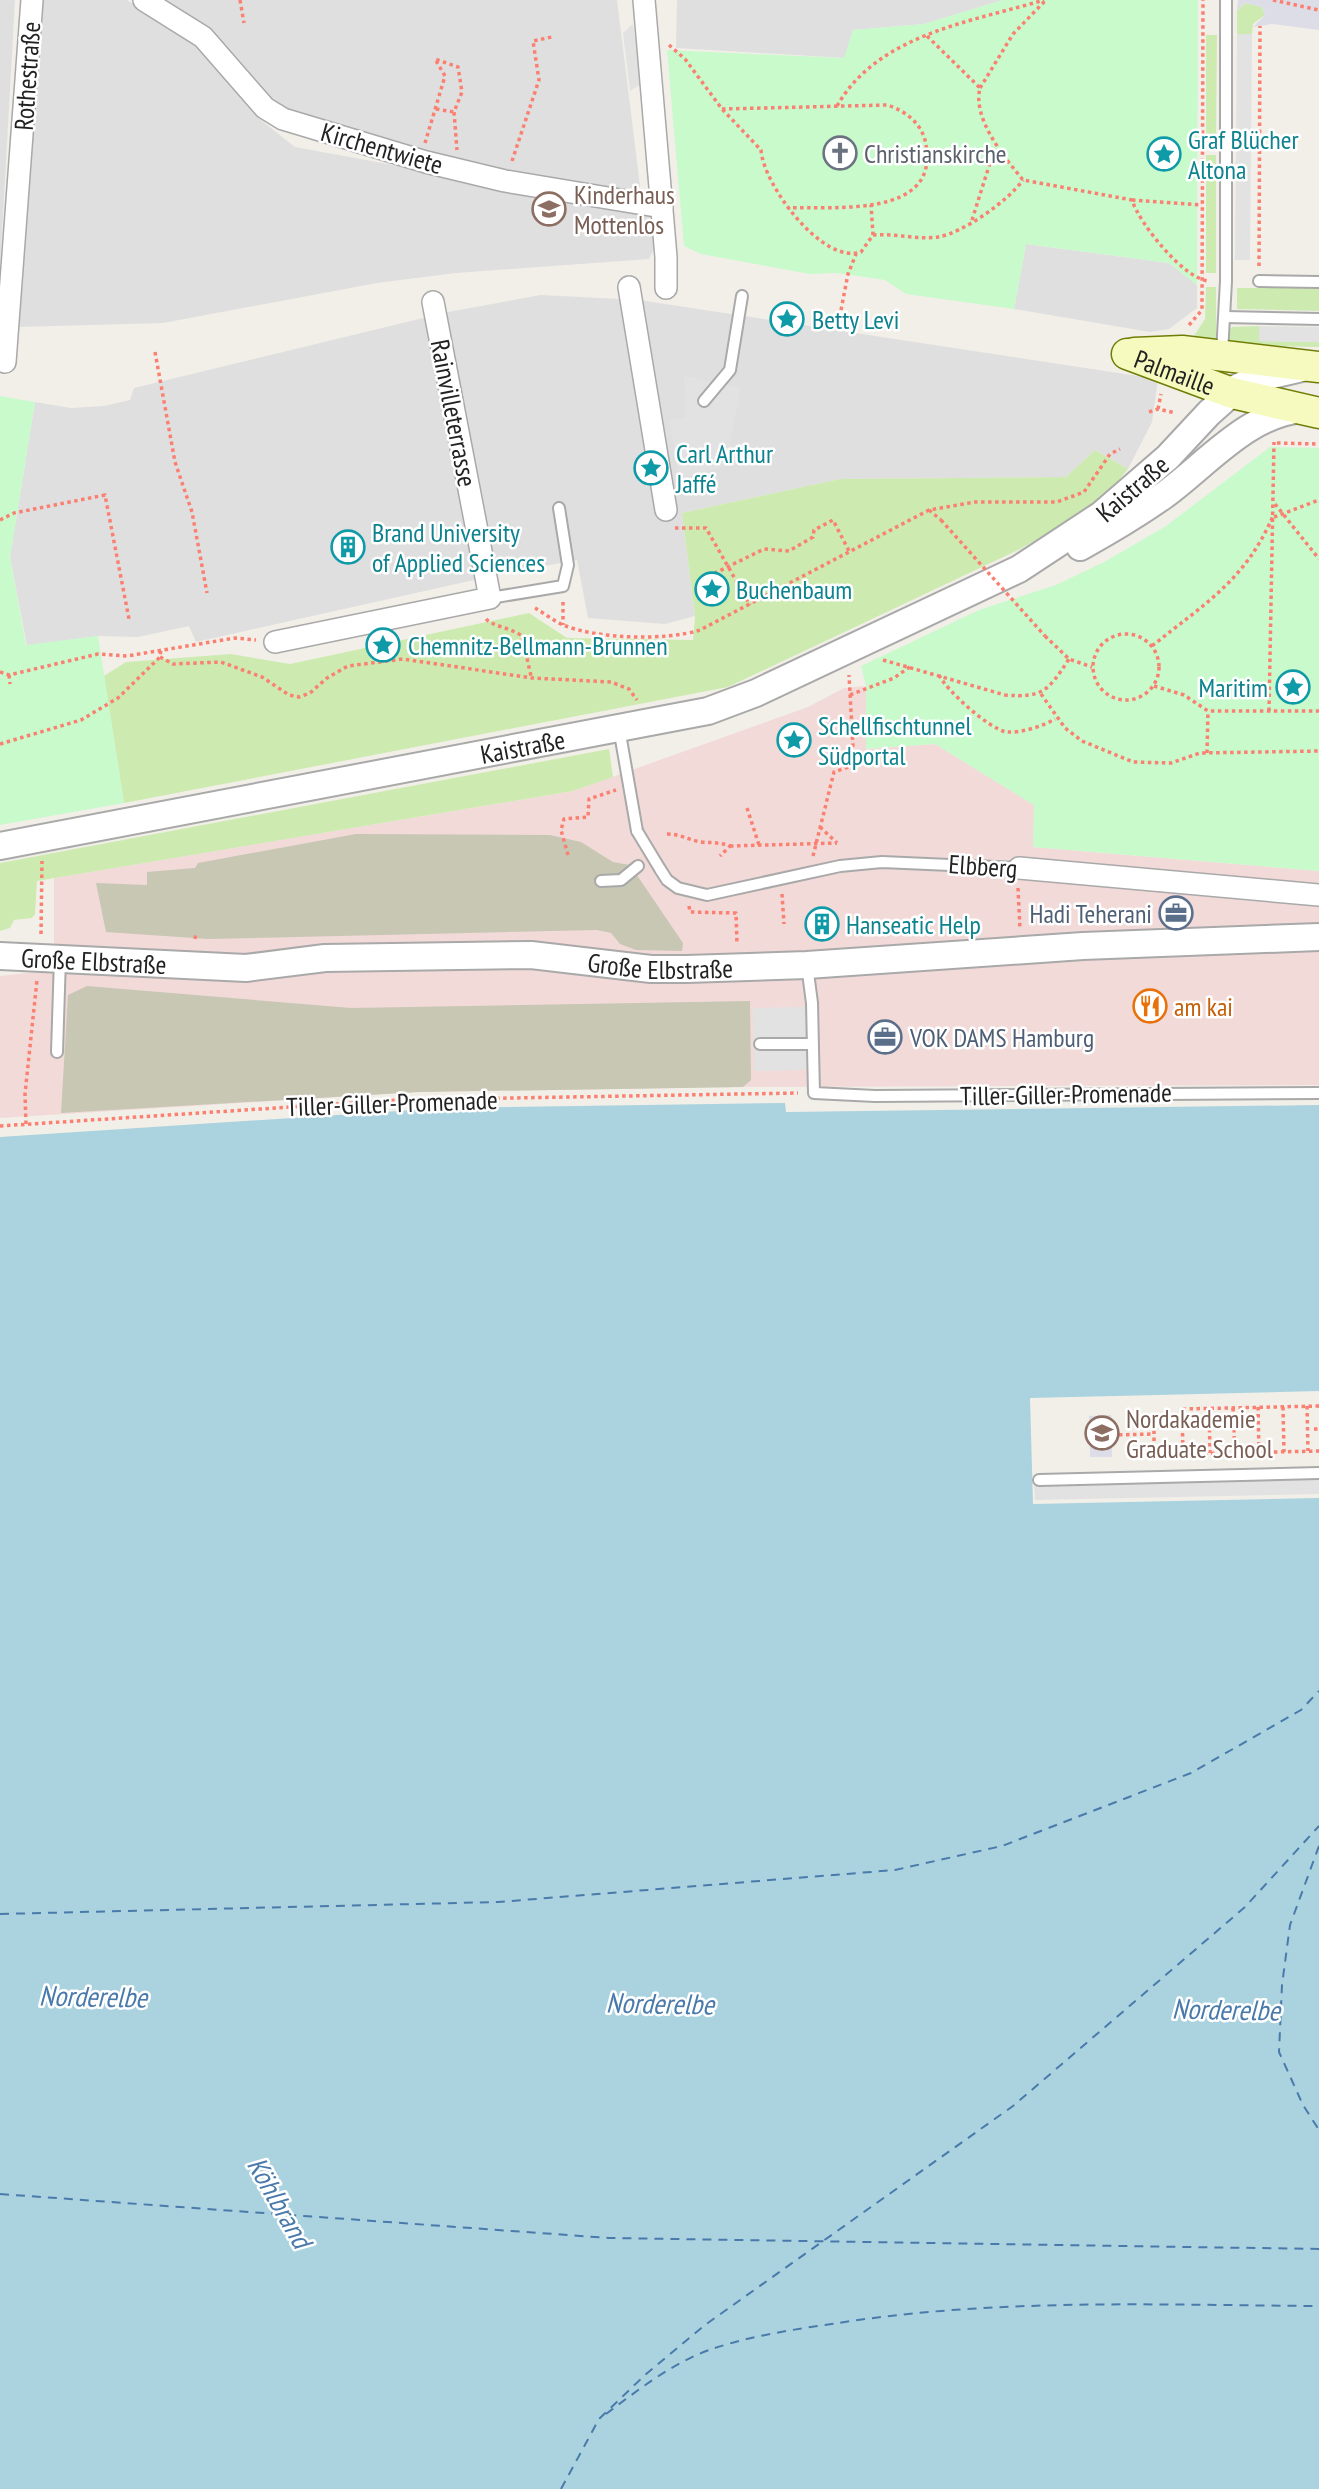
<svg xmlns="http://www.w3.org/2000/svg" width="1319" height="2489" font-family="'PT Sans Narrow',sans-serif">
	<rect width="100%" height="100%" fill="#f2efe9"/>
	<g fill="#e0dfdf">
		<path d="M0 0H15L0 269Z"/>
		<path d="M41 0H127L198 46 258 118 295 147 632 209 651 216 654 249 649 259 456 273 377 283 163 323 17 327Z"/>
		<path d="M158 0H617L640 186 637 192 628 193 519 177 290 113 266 97Z"/>
		<path d="M677 0H1003L924 24 853 30 845 58 676 48Z"/>
		<path d="M1026 244 1169 263 1197 285V308L1169 329 1150 332 1014 309Z"/>
		<path d="M541 295 639 300 1158 379 1152 422 1128 469 1095 450 1066 477 840 479 682 513 695 616 665 624 588 618 577 560 501 574 196 642 189 626 138 637 98 636 27 646 10 557 35 402 71 408 104 406 130 400 134 388 448 312Z"/>
	</g>
	<path fill="#f2dad9" d="M866 686V749L935 744 1035 805 1033 847 1319 871V1085L743 1087 419 1092 0 1118V976L54 970V878L573 791 808 707 844 688Z"/>
	<g fill="#c7c7b4">
		<path d="M356 834 550 835 581 842 613 862 630 865 683 943 682 951 636 950 620 944 611 933 597 930 208 939 106 932 96 883 147 885V872L195 868 198 863Z"/>
		<path d="M87 986 351 1008 750 1001 751 1080 743 1087 419 1092 61 1113 68 995Z"/>
	</g>
	<g fill="#cdebb0">
		<path d="M1245 3 1262 7 1265 15 1253 24 1252 34H1237V11Z"/>
		<path d="M1206 35H1217L1216 140H1206Z"/>
		<rect x="1206" y="155" width="10" height="118"/>
		<path d="M1206 287H1216V337L1213 343 1192 339 1205 319Z"/>
		<path d="M1237 288H1319V311L1237 309Z"/>
		<path d="M1259 326V341L1319 342V347L1229 345 1228 332 1232 327Z"/>
		<path d="M1095 450 1128 469 1098 505 1020 549 728 687 124 803 104 676 126 662 231 654 290 664 529 613 567 638 693 640 695 616 682 513 840 479 1066 477Z"/>
		<path d="M609 749 613 777 573 791 37 881 35 914 32 918 14 920 10 928 0 931V863Z"/>
	</g>
	<g fill="#c8facc">
		<path d="M1003 0H1198L1197 285 1169 263 1026 244 1014 309 906 294 885 280 837 273 810 274 701 254 684 246 667 50 844 58 853 30 924 24Z"/>
		<path d="M0 396 35 402 10 557 26 645 98 636 124 803 0 825Z"/>
		<path d="M1270 447 1319 448V871L1033 847 1034 805 935 744 866 749V686L861 666 979 610 1056 585 1106 561 1166 526Z"/>
	</g>
	<g fill="#e2e2e2">
		<path d="M633 24 641 84 630 91 623 33Z"/>
		<path d="M1237 34H1252L1250 260H1235Z"/>
		<path d="M1259 326 1319 327V342L1259 341Z"/>
		<path d="M684 376 741 388 725 467 679 478 669 420 686 417Z"/>
		<path d="M805 1007 806 1070 754 1071 753 1008Z"/>
		<path d="M1319 1476V1494L1035 1500 1034 1482Z"/>
	</g>
	<g fill="#dddde8">
		<path d="M1238 0H1319V30L1272 24 1253 27 1265 15 1262 7 1245 3 1237 11Z"/>
		<path d="M1111 1415 1112 1457H1090L1089 1416Z"/>
	</g>
	<path fill="#aad3df" d="M785 1103 786 1112 1319 1105V1391L1030 1398 1033 1504 1319 1498V2489H0V1137L444 1108Z"/>
	<g fill="none" stroke-linecap="round" stroke-linejoin="round">
		<g stroke="#4a7aab" stroke-width="2" stroke-dasharray="9 7" stroke-linecap="butt">
			<path d="M1319 1846 1290 1925 1282 1985 1279 2052 1303 2105 1319 2130"/>
			<path d="M0 1914 498 1902 895 1870 1002 1846 1191 1773 1301 1710 1319 1691"/>
			<path d="M0 2194 609 2238 1319 2249"/>
			<path d="M606 2414C638 2390 671 2364 709 2350 749 2336 796 2329 838 2323 997 2298 1159 2305 1319 2306"/>
			<path d="M561 2489 599 2419 645 2375 705 2325 1013 2106 1245 1907 1319 1826"/>
		</g>
		<defs>
			<g id="service">
				<path d="M1259 281 1319 282"/>
				<path d="M1225 317 1319 319"/>
				<path d="M1222 353 1226 281V0"/>
				<path d="M704 401 730 370 742 296"/>
				<path d="M490 598 563 586 568 565 559 508"/>
				<path d="M619 728 637 831"/>
				<path d="M660 869 667 880 678 888 707 895 840 866 882 862 1019 868"/>
				<path d="M601 881 621 880 638 866"/>
				<path d="M807 965 812 1003 814 1093 875 1096 1319 1093"/>
				<path d="M760 1044H812"/>
				<path d="M57 1052 60 958"/>
				<path d="M1039 1480 1319 1473"/>
			</g>
			<g id="minor">
				<path d="M144 0 203 37 265 108 283 119 426 162 505 181 662 207"/>
				<path d="M644 0 666 257V288"/>
				<path d="M629 287 666 510"/>
				<path d="M5 362 32 0"/>
				<path d="M275 642 490 598 433 302"/>
				<path d="M1019 868 1319 895"/>
			</g>
			<g id="tertiary">
				<path d="M1080 547C1109 531 1136 515 1163 496 1206 465 1247 414 1302 409"/>
				<path id="s1" d="M0 846 671 718 708 711 756 693 1019 569 1101 515 1168 457 1209 413 1237 388 1255 379 1302 368"/>
				<path id="s2" d="M0 956 246 968 325 958 531 955 651 969H687L807 965 1083 946 1319 937"/>
			</g>
			<g id="secondary">
				<path d="M1134 353 1182 351 1319 367"/>
				<path id="s3" d="M1127 354 1232 393 1319 413"/>
			</g>
		</defs>
		<use href="#service" stroke="#a9a9a9" stroke-width="14"/>
		<use href="#minor" stroke="#a9a9a9" stroke-width="24"/>
		<use href="#tertiary" stroke="#a9a9a9" stroke-width="30"/>
		<use href="#secondary" stroke="#707d05" stroke-width="33"/>
		<g stroke="#fa8072" stroke-width="3.5" stroke-dasharray="3.5 3.5" stroke-linecap="butt">
			<path d="M240 0 244 23"/>
			<path d="M1273 0 1319 10"/>
			<path d="M927 36 980 88C972 119 1005 158 1023 180L1132 200C1139 223 1185 281 1210 281"/>
			<path d="M669 45 685 59 722 109 761 150C763 184 822 265 861 252L873 235 871 205"/>
			<path d="M980 88 1013 34 1045 1"/>
			<path d="M837 106C878 34 971 22 1044 0"/>
			<path d="M436 109 454 112"/>
			<path d="M722 109 887 105C906 111 923 124 926 145 939 219 834 206 788 208"/>
			<path d="M425 143 445 76 435 59 458 67 462 92 454 112 457 150"/>
			<path d="M1242 148H1259"/>
			<path d="M512 161 539 80 533 41 552 37"/>
			<path d="M1132 200 1202 205"/>
			<path d="M972 220 995 147"/>
			<path d="M873 235C895 233 917 240 938 237 963 233 1008 201 1023 180"/>
			<path d="M1259 266 1260 26"/>
			<path d="M841 310 848 274 856 254"/>
			<path d="M1189 325 1202 310 1203 0"/>
			<path d="M155 352 175 462 192 512 207 593"/>
			<path d="M1158 409 1161 394"/>
			<path d="M1149 412 1158 409 1176 413"/>
			<path d="M1277 443 1319 444"/>
			<path d="M1275 504 1319 559"/>
			<path d="M929 510 941 520"/>
			<path d="M1274 517 1319 500"/>
			<path d="M0 520 14 513 105 495 129 619"/>
			<path d="M675 528H706L750 605"/>
			<path d="M712 589 707 577 764 549 789 551 813 537 814 530 833 520 850 553"/>
			<path d="M563 602V625"/>
			<path d="M535 608C544 613 554 621 563 625 598 639 665 641 700 630L929 510 975 502H1057L1084 492 1110 454 1120 449"/>
			<path d="M486 619C494 627 509 627 522 636L531 676"/>
			<circle cx="1126" cy="667" r="33"/>
			<path d="M1045 636 1069 659 1092 667"/>
			<path d="M1152 646C1204 604 1245 581 1273 516"/>
			<path d="M160 657 173 664 221 662 262 677 289 695 299 697 310 693 327 678 348 666 403 659 532 678 611 682 629 689 637 700"/>
			<path d="M883 660 1005 695C1043 698 1048 691 1069 659"/>
			<path d="M0 672 9 675 98 654 127 656 235 638 256 640"/>
			<path d="M9 675 10 684"/>
			<path d="M939 675C946 690 990 730 1007 732 1022 733 1043 726 1055 719"/>
			<path d="M1154 686 1184 695 1208 711H1319"/>
			<path d="M1041 694 1065 728 1082 741 1133 762 1171 763 1200 753 1319 751"/>
			<path d="M850 695 894 678 911 666"/>
			<path d="M1269 711 1274 442"/>
			<path d="M0 744 81 720 118 698 160 657 161 649"/>
			<path d="M1207 753 1208 711"/>
			<path d="M747 808 759 845"/>
			<path d="M820 827 837 843"/>
			<path d="M667 834C680 834 689 840 701 842 712 843 719 842 730 846L720 856"/>
			<path d="M730 846 837 843"/>
			<path d="M568 855 561 830 564 819 588 817 589 799 616 790"/>
			<path d="M813 856 834 772 854 765 849 675"/>
			<path d="M1018 888 1020 929"/>
			<path d="M782 894 784 924"/>
			<path d="M689 906 690 912 736 913 737 944"/>
			<path d="M41 934 42 861"/>
			<path d="M195 939 196 932"/>
			<path d="M26 1124 25 1094 37 980"/>
			<path d="M0 1126 398 1100 798 1093"/>
			<path d="M1307 1406 1308 1451"/>
			<path d="M1319 1406 1182 1409 1183 1454 1319 1451"/>
			<path d="M1258 1407 1259 1452"/>
			<path d="M1283 1407 1284 1452"/>
			<path d="M1209 1408 1210 1453"/>
			<path d="M1233 1408 1235 1453"/>
			<path d="M1314 1429H1319"/>
			<path d="M1112 1435 1154 1434"/>
			<path d="M1182 1447 1154 1448V1418H1182"/>
		</g>
		<use href="#service" stroke="#fff" stroke-width="10"/>
		<use href="#minor" stroke="#fff" stroke-width="21"/>
		<use href="#tertiary" stroke="#fff" stroke-width="26"/>
		<use href="#secondary" stroke="#f7fabf" stroke-width="30"/>
		<defs>
			<path id="service-bridge" d="M637 831 660 869"/>
		</defs>
		<use href="#service-bridge" stroke="#a9a9a9" stroke-width="14" stroke-linecap="butt"/>
		<path stroke="#fa8072" stroke-width="3.5" stroke-dasharray="3.5 3.5" stroke-linecap="butt" d="M941 520 1045 636"/>
		<use href="#service-bridge" stroke="#fff" stroke-width="10"/>
	</g>
	<defs>
		<symbol id="church-ring" viewBox="-11 -11 22 22"><circle r="9.5" fill="#fff" stroke="#6b7280" stroke-width="1.5"/><path d="M-1.2-6h2.4v3.5h3.3v2.4h-3.3V6h-2.4V-.1h-3.3v-2.4h3.3Z" fill="#6b7280"/></symbol>
		<symbol id="sight-ring" viewBox="-11 -11 22 22"><circle r="9.5" fill="#fff" stroke="#0f9aa8" stroke-width="1.5"/><path d="M0-6L1.8-2.2L6-1.7L2.9 1.2L3.7 5.4L0 3.3L-3.7 5.4L-2.9 1.2L-6-1.7L-1.8-2.2Z" fill="#0f9aa8"/></symbol>
		<symbol id="school-ring" viewBox="-11 -11 22 22"><circle r="9.5" fill="#fff" stroke="#8d6e63" stroke-width="1.5"/><path d="M0-5L7-2L0 1L-7-2ZM-4 1L0 2.5L4 1V4Q0 6-4 4Z" fill="#8d6e63"/></symbol>
		<symbol id="building-ring" viewBox="-11 -11 22 22"><circle r="9.5" fill="#fff" stroke="#0f9aa8" stroke-width="1.5"/><path d="M-4-6H4V6H1V3H-1V6H-4ZM-2.5-4.3h1.7v1.8h-1.7ZM.8-4.3h1.7v1.8H.8ZM-2.5-1h1.7V.8h-1.7ZM.8-1h1.7V.8H.8Z" fill="#0f9aa8"/></symbol>
		<symbol id="office-ring" viewBox="-11 -11 22 22"><circle r="9.5" fill="#fff" stroke="#5c6f8a" stroke-width="1.5"/><path d="M-6-3h4V-5.5h4V-3h4V5H-6ZM-1-4.5V-3h2v-1.5ZM-6 0V1H6V0Z" fill="#5c6f8a"/></symbol>
		<symbol id="restaurant-ring" viewBox="-11 -11 22 22"><circle r="9.5" fill="#fff" stroke="#e8710a" stroke-width="1.5"/><path d="M-5-6h1v4h1v-4h1v4h1v-4h1v5L-1.5 .5V6h-2V.5L-5-1ZM5-6V6H3V1.5H1.5Q1.5-4 5-6Z" fill="#e8710a"/></symbol>
		<symbol id="university-ring" viewBox="-11 -11 22 22"><circle r="9.5" fill="#fff" stroke="#8d6e63" stroke-width="1.5"/><path d="M0-5L7-2L0 1L-7-2ZM-4 1L0 2.5L4 1V4Q0 6-4 4Z" fill="#8d6e63"/></symbol>
	</defs>
	<g fill-rule="evenodd">
		<use href="#church-ring" x="821" y="134" width="38" height="38"/>
		<use href="#sight-ring" x="1145" y="135" width="38" height="38"/>
		<use href="#school-ring" x="530" y="190" width="38" height="38"/>
		<use href="#sight-ring" x="768" y="300" width="38" height="38"/>
		<use href="#sight-ring" x="632" y="449" width="38" height="38"/>
		<use href="#building-ring" x="329" y="528" width="38" height="38"/>
		<use href="#sight-ring" x="693" y="570" width="38" height="38"/>
		<use href="#sight-ring" x="364" y="626" width="38" height="38"/>
		<use href="#sight-ring" x="1274" y="668" width="38" height="38"/>
		<use href="#sight-ring" x="775" y="721" width="38" height="38"/>
		<use href="#office-ring" x="1157" y="894" width="38" height="38"/>
		<use href="#building-ring" x="803" y="905" width="38" height="38"/>
		<use href="#restaurant-ring" x="1131" y="987" width="38" height="38"/>
		<use href="#office-ring" x="866" y="1018" width="38" height="38"/>
		<use href="#university-ring" x="1083" y="1414" width="38" height="38"/>
	</g>
	<g text-anchor="middle" dominant-baseline="central" stroke-width="5" stroke-linejoin="round" paint-order="stroke">
		<g font-size="26" fill="#222" stroke="#fff">
			<text transform="translate(27 76) rotate(-86)">Rothestraße</text>
			<text transform="translate(382 148) rotate(16)">Kirchentwiete</text>
			<text stroke="none"><textPath href="#s3" startOffset="51">Palmaille</textPath></text>
			<text transform="translate(454 413) rotate(79)">Rainvilleterrasse</text>
			<text stroke="none"><textPath href="#s1" startOffset="1202">Kaistraße</textPath></text>
			<text stroke="none"><textPath href="#s1" startOffset="532">Kaistraße</textPath></text>
			<text transform="translate(983 866) rotate(4)">Elbberg</text>
			<text stroke="none"><textPath href="#s2" startOffset="94">Große Elbstraße</textPath></text>
			<text stroke="none"><textPath href="#s2" startOffset="662">Große Elbstraße</textPath></text>
			<text transform="translate(1066 1094) rotate(-1)">Tiller-Giller-Promenade</text>
			<text transform="translate(392 1103) rotate(-2)">Tiller-Giller-Promenade</text>
		</g>
		<g font-size="26" fill="#0d838f" stroke="#fff" text-anchor="start">
			<text x="1188" y="139">Graf Blücher<tspan x="1188" dy="30">Altona</tspan></text>
			<text x="812" y="319">Betty Levi</text>
			<text x="676" y="453">Carl Arthur<tspan x="676" dy="30">Jaffé</tspan></text>
			<text x="372" y="532">Brand University<tspan x="372" dy="30">of Applied Sciences</tspan></text>
			<text x="736" y="589">Buchenbaum</text>
			<text x="408" y="645">Chemnitz-Bellmann-Brunnen</text>
			<text x="1268" y="687" text-anchor="end">Maritim</text>
			<text x="818" y="725">Schellfischtunnel<tspan x="818" dy="30">Südportal</tspan></text>
			<text x="846" y="924">Hanseatic Help</text>
		</g>
		<g font-size="26" fill="#5b616d" stroke="#fff" text-anchor="start">
			<text x="864" y="153">Christianskirche</text>
		</g>
		<g font-size="26" fill="#785e54" stroke="#fff" text-anchor="start">
			<text x="574" y="194">Kinderhaus<tspan x="574" dy="30">Mottenlos</tspan></text>
			<text x="1126" y="1418">Nordakademie<tspan x="1126" dy="30">Graduate School</tspan></text>
		</g>
		<g font-size="26" fill="#4e5e75" stroke="#fff" text-anchor="end">
			<text x="1152" y="913">Hadi Teherani</text>
			<text x="910" y="1037" text-anchor="start">VOK DAMS Hamburg</text>
		</g>
		<g font-size="26" fill="#c56008" stroke="#fff" text-anchor="start">
			<text x="1174" y="1006">am kai</text>
		</g>
		<g font-size="28" font-style="italic" fill="#4a7aab" stroke="#fff">
			<text transform="translate(93 1996) rotate(1)">Norderelbe</text>
			<text transform="translate(660 2003) rotate(1)">Norderelbe</text>
			<text transform="translate(1226 2009) rotate(1)">Norderelbe</text>
			<text transform="translate(280 2202) rotate(60)">Köhlbrand</text>
		</g>
	</g>
</svg>
